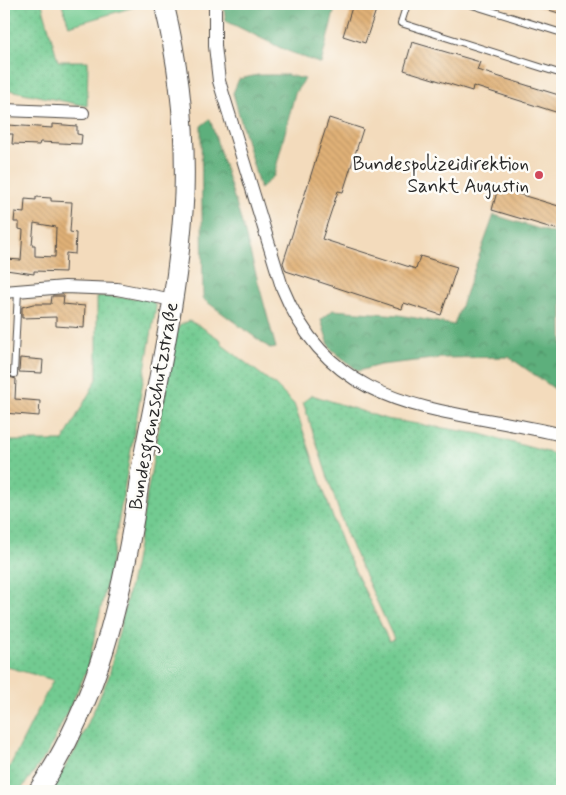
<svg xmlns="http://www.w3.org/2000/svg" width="566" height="795" font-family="Mynerve,sans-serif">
	<defs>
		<pattern id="grass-dots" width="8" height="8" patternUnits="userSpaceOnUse" patternTransform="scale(1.25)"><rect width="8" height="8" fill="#72cb91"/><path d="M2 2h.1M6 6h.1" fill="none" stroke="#63ae7d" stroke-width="1.8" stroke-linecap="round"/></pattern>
		<pattern id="forest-crowns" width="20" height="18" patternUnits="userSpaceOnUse" patternTransform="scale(1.25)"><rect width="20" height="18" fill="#5daf7b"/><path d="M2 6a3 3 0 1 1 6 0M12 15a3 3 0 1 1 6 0" fill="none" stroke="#4d8f65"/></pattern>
		<pattern id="building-back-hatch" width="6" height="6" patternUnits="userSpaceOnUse" patternTransform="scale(1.25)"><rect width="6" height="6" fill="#e0b177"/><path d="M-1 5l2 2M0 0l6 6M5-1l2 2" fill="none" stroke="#c09867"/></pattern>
	</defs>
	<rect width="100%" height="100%" fill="#fdfcf7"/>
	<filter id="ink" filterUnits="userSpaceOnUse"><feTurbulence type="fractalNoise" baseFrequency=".02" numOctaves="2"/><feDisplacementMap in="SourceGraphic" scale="10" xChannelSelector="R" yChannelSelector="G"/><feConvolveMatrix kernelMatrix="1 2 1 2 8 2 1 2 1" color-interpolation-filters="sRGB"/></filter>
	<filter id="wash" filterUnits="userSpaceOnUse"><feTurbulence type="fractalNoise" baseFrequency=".0096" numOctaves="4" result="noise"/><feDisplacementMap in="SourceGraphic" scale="20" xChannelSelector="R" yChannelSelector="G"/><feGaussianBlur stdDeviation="1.12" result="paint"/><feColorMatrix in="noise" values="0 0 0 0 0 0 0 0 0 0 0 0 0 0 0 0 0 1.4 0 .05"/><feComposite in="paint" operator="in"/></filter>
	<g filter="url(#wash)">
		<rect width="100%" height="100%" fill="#f3dbbc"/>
		<g fill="url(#grass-dots)" stroke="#4e7b5e">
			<path d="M4 4H42L58 61H88L87 106 4 89Z"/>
			<path d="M97 296 152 299 156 307 111 564 87 670 49 751 20 791H4V778L53 680 4 666V441H63L97 379Z"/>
			<path d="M189 321 200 326 221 340V344L275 385 294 404 342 544 389 641 394 639 347 536 303 402 312 395 386 419 481 434 562 456V791H50L77 748 109 676 134 567 176 332 180 325Z"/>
		</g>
		<g fill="url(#forest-crowns)" stroke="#446d53">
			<path d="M223 4H336L321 64 285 50 226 21Z"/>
			<path d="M258 75H287L305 79 295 93 274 176 260 189 233 93 239 79Z"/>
			<path d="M210 119 244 230 276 348 271 349 203 299 201 126Z"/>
			<path d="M494 215 562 236V394L509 357 442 358 380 365 358 371 330 348 321 320 333 310 399 315 454 325Z"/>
		</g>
		<path fill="#72cb91" stroke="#4e7b5e" d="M62 4H133L134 7 69 26Z"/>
		<g id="blocks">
			<g fill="url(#building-back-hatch)" fill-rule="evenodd">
				<path d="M353 4H378L365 43 343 36Z"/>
				<path d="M537 4H562V14L536 6Z"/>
				<path d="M412 42 480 62 477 70 562 96V114L473 86 472 91 404 70Z"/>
				<path d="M329 118 363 129 343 192 338 191 322 239 416 269 420 256 457 267 441 315 404 303 402 309 286 271 283 263Z"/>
				<path d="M52 124 77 126V134L82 135 81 144 40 142 39 145 12 144 13 134H8V125L52 128Z"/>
				<path d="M498 188 562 207V231L492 210Z"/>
				<path d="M36 197 51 198V201L72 202 70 232 76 233 75 254 66 253 65 272 34 271V274L6 270V259L21 260 23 230 19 229V222H14L15 212 24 213 25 199 36 200ZM34 223 56 227 55 257 35 256V245H32Z"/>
				<path d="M52 296H64L63 304 85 306 84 328 56 326V317L22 318V307L33 304H51Z"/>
				<path d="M20 358 43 360 42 373 19 372Z"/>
				<path d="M6 376 16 379 15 399 40 401 39 416 4 413Z"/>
			</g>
		</g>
	</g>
	<g filter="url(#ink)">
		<use href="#blocks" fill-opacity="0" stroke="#494541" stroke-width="1"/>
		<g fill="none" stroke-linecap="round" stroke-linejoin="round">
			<defs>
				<g id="lane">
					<path d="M407 4 401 23 562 74"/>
					<path d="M469 4 562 33"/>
					<path d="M14 374 18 291"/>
				</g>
				<g id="street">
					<path d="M215 4V46L219 81 282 287C335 418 445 406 562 435"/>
					<path d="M4 110 83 113"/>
					<path d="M4 292 65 287 117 289 173 300"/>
				</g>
				<path id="secondary" d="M38 791C92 712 117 618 133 524 137 504 138 484 142 464 159 375 180 285 184 194 186 131 179 65 164 4"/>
			</defs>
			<use href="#lane" stroke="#494541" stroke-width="8"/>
			<use href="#street" stroke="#494541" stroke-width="14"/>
			<use href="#secondary" stroke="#494541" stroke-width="21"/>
			<use href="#lane" stroke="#fff" stroke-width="6"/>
			<use href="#street" stroke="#fff" stroke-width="12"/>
			<use href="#secondary" stroke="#fff" stroke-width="19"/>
		</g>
	</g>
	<circle fill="#d1495b" stroke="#fdfcf7" stroke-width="2" cx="539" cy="175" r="5"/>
	<g text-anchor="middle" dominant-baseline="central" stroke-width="5" stroke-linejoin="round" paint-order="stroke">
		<g font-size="19" fill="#2b2b2b" stroke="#fdfcf7" text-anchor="end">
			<text x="529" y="164">Bundespolizeidirektion<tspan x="529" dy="22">Sankt Augustin</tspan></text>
		</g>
		<g font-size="19" fill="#2b2b2b" stroke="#fdfcf7">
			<text transform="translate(154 406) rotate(-80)">Bundesgrenzschutzstraße</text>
		</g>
	</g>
	<rect width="566" height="795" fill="none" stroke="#fdfcf7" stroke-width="20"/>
</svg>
